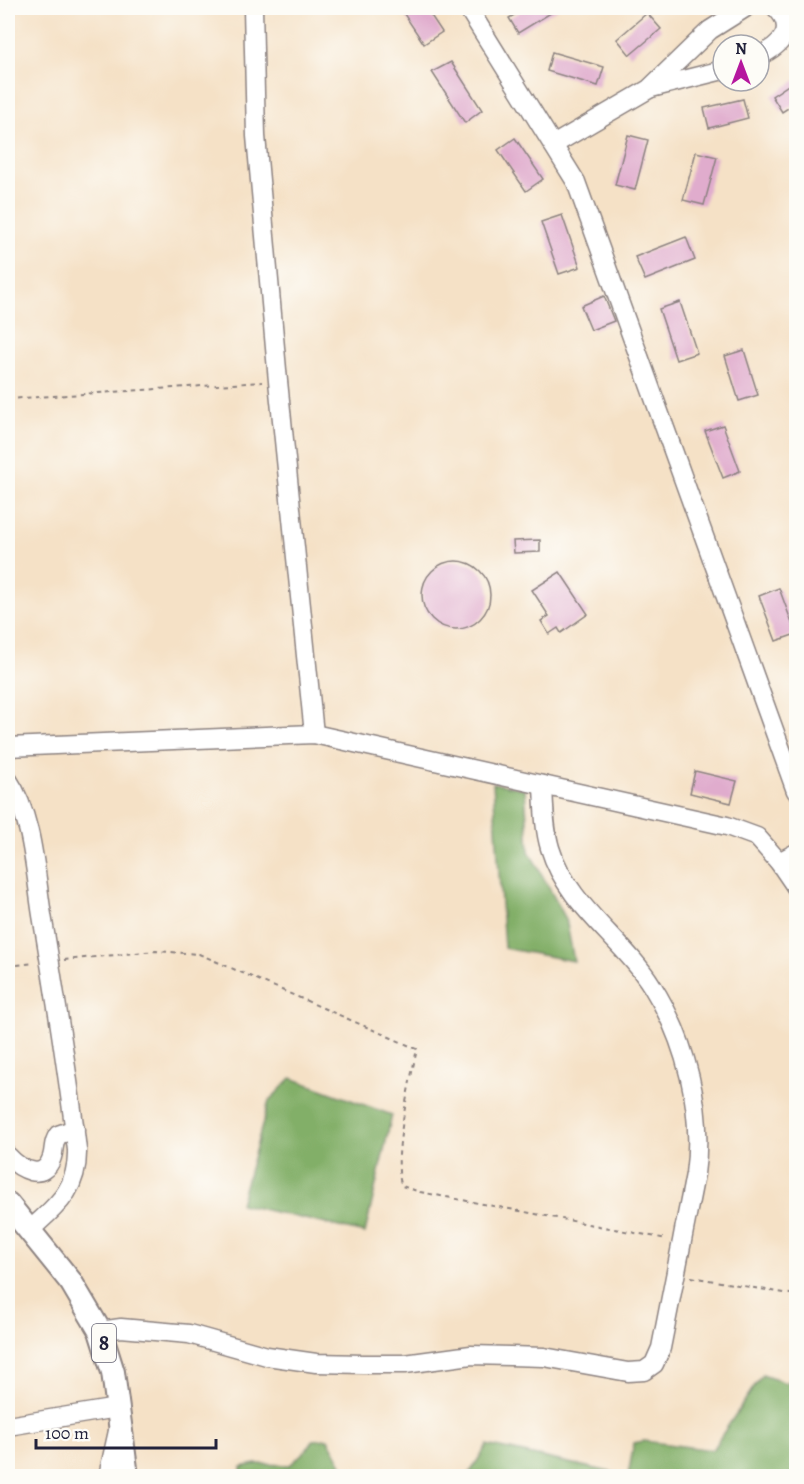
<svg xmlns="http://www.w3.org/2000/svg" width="804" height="1484" font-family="Alegreya,serif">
	<rect width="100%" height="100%" fill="#fdfcf7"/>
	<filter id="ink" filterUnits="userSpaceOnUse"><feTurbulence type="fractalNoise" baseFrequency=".0167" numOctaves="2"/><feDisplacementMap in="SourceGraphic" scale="12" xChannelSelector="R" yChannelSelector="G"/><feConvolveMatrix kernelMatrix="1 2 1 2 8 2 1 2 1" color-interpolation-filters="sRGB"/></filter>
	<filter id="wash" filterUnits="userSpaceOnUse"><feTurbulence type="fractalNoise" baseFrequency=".008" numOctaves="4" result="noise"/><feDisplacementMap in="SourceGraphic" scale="24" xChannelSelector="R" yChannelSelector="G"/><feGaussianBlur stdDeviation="1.35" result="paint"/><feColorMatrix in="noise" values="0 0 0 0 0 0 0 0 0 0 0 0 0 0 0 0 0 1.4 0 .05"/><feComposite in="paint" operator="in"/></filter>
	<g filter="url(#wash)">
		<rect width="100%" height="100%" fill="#f5e1c6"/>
		<g fill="#82af67" stroke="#526851" stroke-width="1.5">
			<path d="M493 783 525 789 529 851 566 919 574 961 504 948Z"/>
			<path d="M291 1078 392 1115 365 1233 240 1204 269 1101Z"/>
			<path d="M796 1372V1476H468L487 1445 628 1476 634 1443 644 1441 712 1450 762 1375 786 1383Z"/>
			<path d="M328 1439 342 1464 338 1476H239L242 1467 256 1464 290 1465 310 1446 313 1440Z"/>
		</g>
		<g id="blocks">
			<g fill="#e0accd">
				<path d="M400 8H426L442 32 424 44Z"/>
				<path d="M526 8H559L518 33 509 18Z"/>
				<path d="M647 13 661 29 630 55 617 39Z"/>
				<path d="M552 52 604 67 598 86 547 71Z"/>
				<path d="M451 62 482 110 465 123 432 72Z"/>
				<path d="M796 80V103L782 112 772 96Z"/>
				<path d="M743 99 748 118 709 128 704 108Z"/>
				<path d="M628 135 648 140 635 190 615 185Z"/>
				<path d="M515 138 543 179 526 191 498 150Z"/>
				<path d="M696 152 717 157 704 205 683 200Z"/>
				<path d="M562 215 580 267 559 274 541 222Z"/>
				<path d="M686 237 695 260 645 280 635 257Z"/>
				<path d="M604 296 614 321 591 330 581 306Z"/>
				<path d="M680 302 697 353 676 360 659 309Z"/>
				<path d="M744 350 758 395 739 401 725 356Z"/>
				<path d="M723 425 740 471 723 478 705 431Z"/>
				<path d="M540 540V552L514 553 513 541Z"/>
				<circle cx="456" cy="595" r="34"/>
				<path d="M560 572 588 614 561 633 558 628 549 634 541 621 549 616 532 590Z"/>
				<path d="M779 588 796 634 776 641 759 596Z"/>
				<path d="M695 771 737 781 731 803 690 793Z"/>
			</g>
		</g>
	</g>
	<g filter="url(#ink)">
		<use href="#blocks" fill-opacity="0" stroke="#8c8280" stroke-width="1.5"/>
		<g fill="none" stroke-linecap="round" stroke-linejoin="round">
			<defs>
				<g id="minor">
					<path d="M253 8 256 136 278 381 314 734"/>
					<path d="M468 8 576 182 796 791"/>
					<path d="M759 56C780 46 798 29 776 8"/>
					<path d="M651 88 723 70"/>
					<path d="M553 145 649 89 710 30 745 8"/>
					<path d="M8 747 314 734 727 826 757 837 779 862 796 887"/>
					<path d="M8 780C33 817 35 872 42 915 55 993 68 1072 77 1150 78 1190 57 1205 30 1230"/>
					<path d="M779 862 796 853"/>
					<path d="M8 1156C20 1169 44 1183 52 1157 55 1148 52 1144 58 1135L75 1129"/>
					<path d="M100 1331 121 1328 189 1334 267 1356 316 1363 363 1364H405L471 1355 510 1356 544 1357 628 1372 644 1371 654 1364 661 1348C668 1313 675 1277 682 1241 686 1219 691 1196 695 1174 704 1111 686 1040 652 986 622 938 567 905 550 848 544 828 544 806 543 785"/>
					<path d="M8 1426 117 1408"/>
					<path d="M108 1476 118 1431"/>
				</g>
				<path id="major" d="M8 1204 71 1282 100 1331 113 1372 127 1476"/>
			</defs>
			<use href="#minor" stroke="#8c8280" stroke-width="21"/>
			<use href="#major" stroke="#8c8280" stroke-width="26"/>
			<g stroke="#8c8280" stroke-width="2" stroke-dasharray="4.5 4.5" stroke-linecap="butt">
				<path d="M8 399 262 382"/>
				<path d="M64 960 156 951 199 954 417 1049C411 1077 391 1162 402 1186L420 1192 667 1239"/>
				<path d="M8 966 34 963"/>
				<path d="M691 1277 796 1295"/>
			</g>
			<use href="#minor" stroke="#fff" stroke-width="18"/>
			<use href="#major" stroke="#fff" stroke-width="22"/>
		</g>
	</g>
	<g text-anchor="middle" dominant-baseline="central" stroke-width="6" stroke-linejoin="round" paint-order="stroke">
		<rect fill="#fdfcf7" stroke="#646373" stroke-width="1.5" x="92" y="1324" width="24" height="38" rx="4.5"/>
		<g font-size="22" font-weight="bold" fill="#22223b">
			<text x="104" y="1343">8</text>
		</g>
	</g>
	<rect width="804" height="1484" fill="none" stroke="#fdfcf7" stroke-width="30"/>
	<g transform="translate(741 63)"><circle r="28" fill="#fdfcf7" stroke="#a5a5ac" stroke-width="1.5"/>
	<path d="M0-4.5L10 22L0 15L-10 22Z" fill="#b5179e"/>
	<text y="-9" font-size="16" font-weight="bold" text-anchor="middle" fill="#22223b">N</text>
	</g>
	<path d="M36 1439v9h180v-9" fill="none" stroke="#22223b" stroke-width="3"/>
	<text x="45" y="1439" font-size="18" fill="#22223b" stroke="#fdfcf7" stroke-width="4.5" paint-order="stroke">100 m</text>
</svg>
